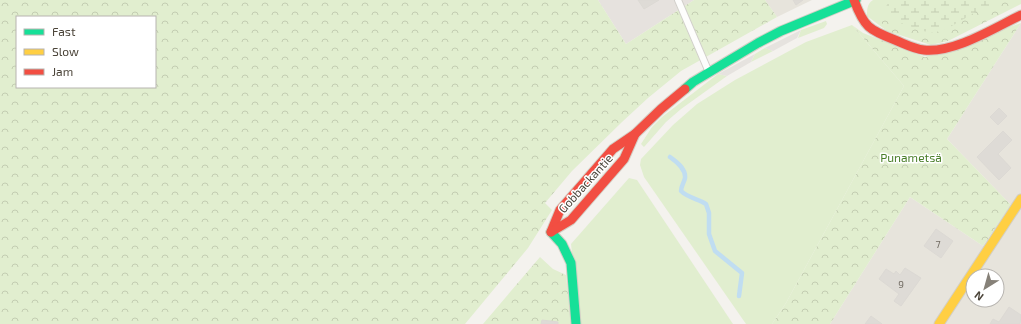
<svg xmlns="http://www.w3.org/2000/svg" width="1021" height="324" font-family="'Exo 2',sans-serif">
	<defs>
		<pattern id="forest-crowns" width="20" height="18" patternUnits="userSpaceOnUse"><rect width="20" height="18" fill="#e1eecf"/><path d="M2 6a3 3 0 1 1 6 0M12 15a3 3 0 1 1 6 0" fill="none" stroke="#c3cdb2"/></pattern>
		<pattern id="wetland-marsh" width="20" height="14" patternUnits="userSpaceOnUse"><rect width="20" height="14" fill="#e1eecf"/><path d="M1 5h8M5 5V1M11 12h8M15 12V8" fill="none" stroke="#c3cdb2"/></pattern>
	</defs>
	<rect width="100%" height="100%" fill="#f4f2ee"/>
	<g fill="#e7e4dc" fill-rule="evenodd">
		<path d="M765 0H812L777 17Z"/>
		<path d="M1021 23V324H830L910 197 983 246 1011 205 947 139ZM973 276H997V300H973Z"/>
	</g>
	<path fill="#e6e2de" d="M598 0H694L626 44Z"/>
	<g fill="#e1eecf">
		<path d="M873 0H895L887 31 867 16C867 9 867 4 873 0Z"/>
		<path d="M826 21 827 24 824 28 798 38 801 30Z"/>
		<path d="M852 25 904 86 786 303 772 324H746L644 177 640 165 641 159 673 125 697 104 735 80 806 42Z"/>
		<path d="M765 48 773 51 751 62 755 54Z"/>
		<path d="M718 74 727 76 681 109 666 122 644 147 641 144 652 127 662 117Z"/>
		<path d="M629 178 637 180 733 324H580L571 244Z"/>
	</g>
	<g fill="url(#forest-crowns)" fill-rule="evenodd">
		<path d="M0 0H598L626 44 694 0H765L777 17 681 71 648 98 622 122 572 171 545 203 552 210 528 248 465 324H0ZM17 17H155V87H17Z"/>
		<path d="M895 0H1021V4L948 41 931 45 887 31 879 19C883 9 886 4 895 0Z"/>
		<path d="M1021 23 947 139 1011 205 983 246 910 197 830 324H772L786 303 904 86 852 25 863 33 925 57Z"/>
		<path d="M540 257 553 269 566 275 571 324H483Z"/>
	</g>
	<path fill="url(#wetland-marsh)" d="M893 0H1003L979 10 950 27 934 33 923 31 893 20 883 12 888 3Z"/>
	<g fill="#e6e3df">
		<path d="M801 30 797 38 773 51 765 48Z"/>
		<path d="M755 54 751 62 727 76 718 74Z"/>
	</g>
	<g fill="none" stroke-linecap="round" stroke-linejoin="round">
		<path stroke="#c0ddf1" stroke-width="4.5" d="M670 157C677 162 686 169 685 178 684 183 681 186 681 191 688 198 699 199 706 204L709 213V234L715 251 742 273 739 296"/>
	</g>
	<g fill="#dedbd6" stroke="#dcd9d4">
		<path d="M638 0H659L644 9Z"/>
		<path d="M793 0H803L796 5Z"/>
		<path d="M999 108 1007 116 998 125 990 117Z"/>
		<path d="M1003 131 1012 140 998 154 1011 168 999 180 977 157Z"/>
		<path d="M936 229 953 241 941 258 924 246Z"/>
		<path d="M905 268 921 278 901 306 894 301 899 294 879 279 886 269 894 274 896 271 900 275Z"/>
		<path d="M1009 307 1021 315 1020 324H990L993 319 999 322Z"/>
		<path d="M871 316 882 324H865Z"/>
		<path d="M542 320 558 322V324H541Z"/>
	</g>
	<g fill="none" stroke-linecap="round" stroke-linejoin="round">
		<defs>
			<path id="lane" d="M678 0 708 70"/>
			<g id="fast">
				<path d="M685 89 693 82 758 43 781 31 856 0"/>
				<path d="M551 232 562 244 571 263 576 324"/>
			</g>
			<path id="slow" d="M939 324 1021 199"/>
			<g id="jam">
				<path d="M854 0C864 27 869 30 895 40 905 44 914 49 924 50 955 53 994 28 1021 15"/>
				<path d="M551 232 560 210 613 149 635 134 661 109 685 89"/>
				<path d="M551 232 571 220 624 159 635 134"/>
			</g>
		</defs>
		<use href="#lane" stroke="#d2d0cb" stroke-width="8"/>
		<use href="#fast" stroke="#d3cfc5" stroke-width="11"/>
		<use href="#slow" stroke="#d3cfc5" stroke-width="11"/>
		<use href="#jam" stroke="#d3cfc5" stroke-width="11"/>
		<use href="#lane" stroke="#fdfdfc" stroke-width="6"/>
		<use href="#fast" stroke="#16e098" stroke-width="9"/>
		<use href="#slow" stroke="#ffcf43" stroke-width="9"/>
		<use href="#jam" stroke="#f24e42" stroke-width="9"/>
	</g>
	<g text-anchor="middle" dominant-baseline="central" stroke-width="3" stroke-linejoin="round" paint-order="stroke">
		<g font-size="10" fill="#706a61">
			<text x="938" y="244">7</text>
			<text x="901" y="284">9</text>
		</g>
		<g font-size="12" fill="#4a7f2a" stroke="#fff">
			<text x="911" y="157">Punametsä</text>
		</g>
		<g font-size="12" fill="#4b4439" stroke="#fff">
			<text transform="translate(585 183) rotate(-48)">Gobbackantie</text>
		</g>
	</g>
	<rect x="16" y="16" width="140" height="72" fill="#ffffff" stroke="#b7b4b0"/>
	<rect x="24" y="29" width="20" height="6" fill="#16e098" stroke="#b7b4b0"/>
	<text x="52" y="36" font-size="12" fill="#4b4439">Fast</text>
	<rect x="24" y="49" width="20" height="6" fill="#ffcf43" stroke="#b7b4b0"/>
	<text x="52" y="56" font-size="12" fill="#4b4439">Slow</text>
	<rect x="24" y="69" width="20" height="6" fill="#f24e42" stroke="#b7b4b0"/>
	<text x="52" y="76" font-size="12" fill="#4b4439">Jam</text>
	<g transform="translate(985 288) rotate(217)"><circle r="19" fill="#ffffff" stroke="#b7b4b0"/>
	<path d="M0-3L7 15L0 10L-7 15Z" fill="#868178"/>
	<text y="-6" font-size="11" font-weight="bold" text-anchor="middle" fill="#4b4439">N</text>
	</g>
</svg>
